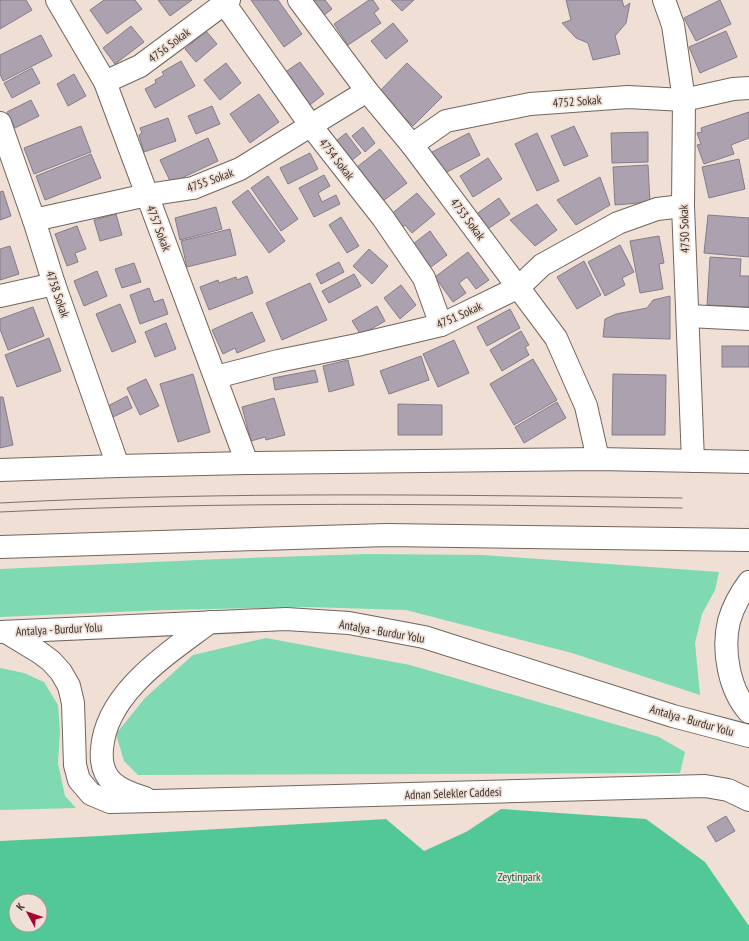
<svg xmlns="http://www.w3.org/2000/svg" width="749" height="941" font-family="'PT Sans Narrow',sans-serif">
	<rect width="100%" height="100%" fill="#efdfd5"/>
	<g fill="#7fd9b2">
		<path d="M367 554 483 555 719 572 715 590 702 614 695 643 700 695 572 653 406 610 309 607 164 610 0 617V569L221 559Z"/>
		<path d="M266 638 410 665 659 737 685 752 680 773 138 775 124 761 116 734 145 698 193 655Z"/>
		<path d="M0 668 24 673 44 682 58 705 60 732 58 763 65 796 76 808 0 810Z"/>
	</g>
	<path fill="#52c899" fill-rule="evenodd" d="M501 809 646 819 705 862 749 926V941H0V841L100 836 386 819 424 851 466 832ZM16 901H40V925H16Z"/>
	<g fill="#aba1af" stroke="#867d8a">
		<path d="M0 0H26L32 10 0 29Z"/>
		<path d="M104 0H135L142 9 107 34 90 10Z"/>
		<path d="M158 0H192L170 16Z"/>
		<path d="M251 0H278L302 34 284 47Z"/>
		<path d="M309 0H325L332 9 319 19Z"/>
		<path d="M369 0H373L379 9 374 13 381 23 348 45 334 24Z"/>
		<path d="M391 0H414L402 11Z"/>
		<path d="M566 0H622L624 7 630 3 626 23 615 36 620 54 593 60 588 43 576 38 562 23 571 20Z"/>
		<path d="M720 0 731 24 696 41 684 18Z"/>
		<path d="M393 23 408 41 386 59 371 41Z"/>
		<path d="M131 26 144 42 115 64 103 48Z"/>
		<path d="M206 31 217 44 196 62 185 49Z"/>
		<path d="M726 31 737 57 700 73 689 47Z"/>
		<path d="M41 35 52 56 3 81 0 74V55Z"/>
		<path d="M181 61 195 86 155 108 145 89 156 83 155 80 164 75 162 72Z"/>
		<path d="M300 62 324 94 306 108 281 75Z"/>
		<path d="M226 63 241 83 220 100 204 80Z"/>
		<path d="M407 63 442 97 413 126 379 92Z"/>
		<path d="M32 68 40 83 12 98 4 83Z"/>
		<path d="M74 74 86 96 68 106 57 84Z"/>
		<path d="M259 94 279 122 250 143 230 114Z"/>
		<path d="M31 100 39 116 15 128 7 112Z"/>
		<path d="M212 106 220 124 196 134 188 116Z"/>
		<path d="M749 112V138L731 145 734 154 704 164 697 145 701 144 697 133 702 132 701 128Z"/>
		<path d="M168 118 176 141 144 152 139 135 142 133 140 128Z"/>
		<path d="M81 126 91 152 34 174 24 148Z"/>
		<path d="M574 126 588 156 564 166 551 136Z"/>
		<path d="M363 127 375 143 365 152 352 136Z"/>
		<path d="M648 132V162L612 163 611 133Z"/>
		<path d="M346 133 361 153 346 165 330 146Z"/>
		<path d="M469 133 480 155 443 174 432 152Z"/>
		<path d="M537 133 559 181 537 191 515 144Z"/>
		<path d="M208 138 218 161 171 183 160 160Z"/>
		<path d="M380 149 407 183 383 201 357 167Z"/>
		<path d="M310 153 318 169 288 184 280 168Z"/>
		<path d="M91 154 101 178 45 200 36 176Z"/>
		<path d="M488 158 502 179 473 197 460 176Z"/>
		<path d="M739 159 745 189 709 198 702 167Z"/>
		<path d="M648 165 650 202 615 205 613 167Z"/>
		<path d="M324 175 330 186 318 193 322 202 336 195 340 204 314 217 299 188Z"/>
		<path d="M268 176 298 219 281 231 251 188Z"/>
		<path d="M600 177 610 205 576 225 557 200Z"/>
		<path d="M248 190 285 241 269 253 232 202Z"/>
		<path d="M3 191 11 216 0 220V192Z"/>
		<path d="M417 193 435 214 412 233 405 225 400 229 389 216Z"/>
		<path d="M499 198 510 214 486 230 475 215Z"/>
		<path d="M537 204 557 230 535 246 510 220Z"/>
		<path d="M216 207 222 229 180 240 175 218Z"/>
		<path d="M116 214 122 235 100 241 94 220Z"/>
		<path d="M708 215 749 218V257L704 253Z"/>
		<path d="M341 217 359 246 347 253 329 225Z"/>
		<path d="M77 226 86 249 75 253 78 262 67 266 55 234Z"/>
		<path d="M230 229 236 255 187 267 181 241Z"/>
		<path d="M430 231 447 255 431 267 413 244Z"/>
		<path d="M659 236 664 263 659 264 663 289 640 293 630 241Z"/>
		<path d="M620 245 634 272 622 278 625 285 605 296 588 262Z"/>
		<path d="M10 246 19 274 0 280V249Z"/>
		<path d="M369 249 388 266 372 284 353 266Z"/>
		<path d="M468 252 489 280 476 289 467 277 459 283 466 293 453 302 435 277Z"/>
		<path d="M710 257 741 259 740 276H749V307L707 305Z"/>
		<path d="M584 261 601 295 577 309 557 277Z"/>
		<path d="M339 262 344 272 321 284 316 274Z"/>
		<path d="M134 263 141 282 122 288 115 269Z"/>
		<path d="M97 271 107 296 84 306 74 281Z"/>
		<path d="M354 274 361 286 329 303 322 291Z"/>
		<path d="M247 276 253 293 209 310 200 287 218 280 219 283 236 277 237 280Z"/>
		<path d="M310 283 327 320 282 340 266 303Z"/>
		<path d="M401 285 416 305 400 319 384 298Z"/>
		<path d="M149 288 154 302 163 299 168 314 140 324 130 295Z"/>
		<path d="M670 296V339L603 337 605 319 616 314 647 308 653 300Z"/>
		<path d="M120 304 136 342 112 352 96 314Z"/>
		<path d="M377 306 385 321 361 335 352 321Z"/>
		<path d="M33 307 44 336 8 350 0 329V319Z"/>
		<path d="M510 309 520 328 487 346 477 327Z"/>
		<path d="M252 312 265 341 237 353 235 348 223 354 212 330Z"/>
		<path d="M166 323 176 349 155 357 145 332Z"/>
		<path d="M521 331 529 345 525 347 529 355 502 371 490 350Z"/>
		<path d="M49 338 61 371 17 387 5 355Z"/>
		<path d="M454 340 469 373 438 387 423 354Z"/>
		<rect x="722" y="346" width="27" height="21"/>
		<path d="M421 356 429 380 389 394 380 371Z"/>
		<path d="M533 359 557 400 514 425 490 384Z"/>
		<path d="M348 360 354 385 329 392 323 366Z"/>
		<path d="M315 370 318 382 275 390 273 378Z"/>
		<path d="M193 374 210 432 178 442 160 384Z"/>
		<path d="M613 374 666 375 665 435H612Z"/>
		<path d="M146 379 159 406 140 415 127 388Z"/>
		<path d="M127 396 132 408 113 417 108 406Z"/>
		<path d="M0 397H3L13 445 0 448Z"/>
		<path d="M274 398 285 435 266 440 265 437 251 441 242 407Z"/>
		<path d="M557 402 566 418 524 443 515 427Z"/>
		<path d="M398 404 442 405V435H398Z"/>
		<path d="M726 816 735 831 716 842 707 827Z"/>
	</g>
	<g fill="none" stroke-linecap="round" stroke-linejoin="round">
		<defs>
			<g id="minor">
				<path d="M57 0 105 82 247 463"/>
				<path d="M222 0 311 126 383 218 424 278 441 325"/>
				<path d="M299 0 367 91 412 145 556 338 586 406 598 459"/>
				<path d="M664 0 673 25 684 100 683 206 693 461"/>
				<path d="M105 82 140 66 229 0"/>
				<path d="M0 123 34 220 54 284 118 466"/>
				<path d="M412 145 446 121 530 104 628 97 684 100 733 89 749 88"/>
				<path d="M34 220 147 195 193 188 240 169 367 91"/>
				<path d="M0 296 54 284"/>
				<path d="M688 316 749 319"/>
				<path d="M216 377 278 361 357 345 441 325 519 287 542 265 618 223 657 209 683 206"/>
				<path d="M0 470 118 466 247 463 598 459 749 462"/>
			</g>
			<path id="secondary" d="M154 801 705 786 728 790 749 800"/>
			<g id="trunk">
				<path d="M0 547 387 535 749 540"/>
				<path d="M749 582C740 594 733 607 729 621 722 650 729 690 749 712"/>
				<path d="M0 632 286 619 349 623 424 637 673 716 749 736"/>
				<path d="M6 632 39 652 51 661 61 672 69 686 73 703 75 765 79 780 91 794 110 802 154 801"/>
				<path d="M145 798C119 790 99 781 102 749 106 692 169 653 210 622"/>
			</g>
		</defs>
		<use href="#minor" stroke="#73655c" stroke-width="24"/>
		<use href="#secondary" stroke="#73655c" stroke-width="24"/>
		<use href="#trunk" stroke="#73655c" stroke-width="24"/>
		<use href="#minor" stroke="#fff" stroke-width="22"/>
		<use href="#secondary" stroke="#fff" stroke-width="22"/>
		<use href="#trunk" stroke="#fff" stroke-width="22"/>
		<g stroke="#7b716b" stroke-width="1">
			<path d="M0 503C227 491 455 495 682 498"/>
			<path d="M0 512C227 501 454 504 682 508"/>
		</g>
	</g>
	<g text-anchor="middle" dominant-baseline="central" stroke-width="3.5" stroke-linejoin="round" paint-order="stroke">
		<g font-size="12" fill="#37312d" stroke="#efdfd5">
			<text transform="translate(169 45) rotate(-37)">4756 Sokak</text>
			<text transform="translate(577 101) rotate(-4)">4752 Sokak</text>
			<text transform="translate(337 159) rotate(52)">4754 Sokak</text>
			<text transform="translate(210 180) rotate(-20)">4755 Sokak</text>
			<text transform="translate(468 219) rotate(53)">4753 Sokak</text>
			<text transform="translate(159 228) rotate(69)">4757 Sokak</text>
			<text transform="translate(684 229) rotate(-92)">4750 Sokak</text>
			<text transform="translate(58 294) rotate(71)">4758 Sokak</text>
			<text transform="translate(459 315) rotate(-24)">4751 Sokak</text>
			<text transform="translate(59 629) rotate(-3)">Antalya - Burdur Yolu</text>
			<text transform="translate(382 631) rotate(10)">Antalya - Burdur Yolu</text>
			<text transform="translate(692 720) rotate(16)">Antalya - Burdur Yolu</text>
			<text transform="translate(453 793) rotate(-2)">Adnan Selekler Caddesi</text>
		</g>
		<g font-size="12" fill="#066547" stroke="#efdfd5">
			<text x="519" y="876">Zeytinpark</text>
		</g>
	</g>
	<g transform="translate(28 913) rotate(310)"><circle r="19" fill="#efdfd5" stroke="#a59992"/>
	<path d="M0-3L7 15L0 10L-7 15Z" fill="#a4062f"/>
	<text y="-6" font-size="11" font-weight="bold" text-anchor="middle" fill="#37312d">K</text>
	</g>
</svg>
